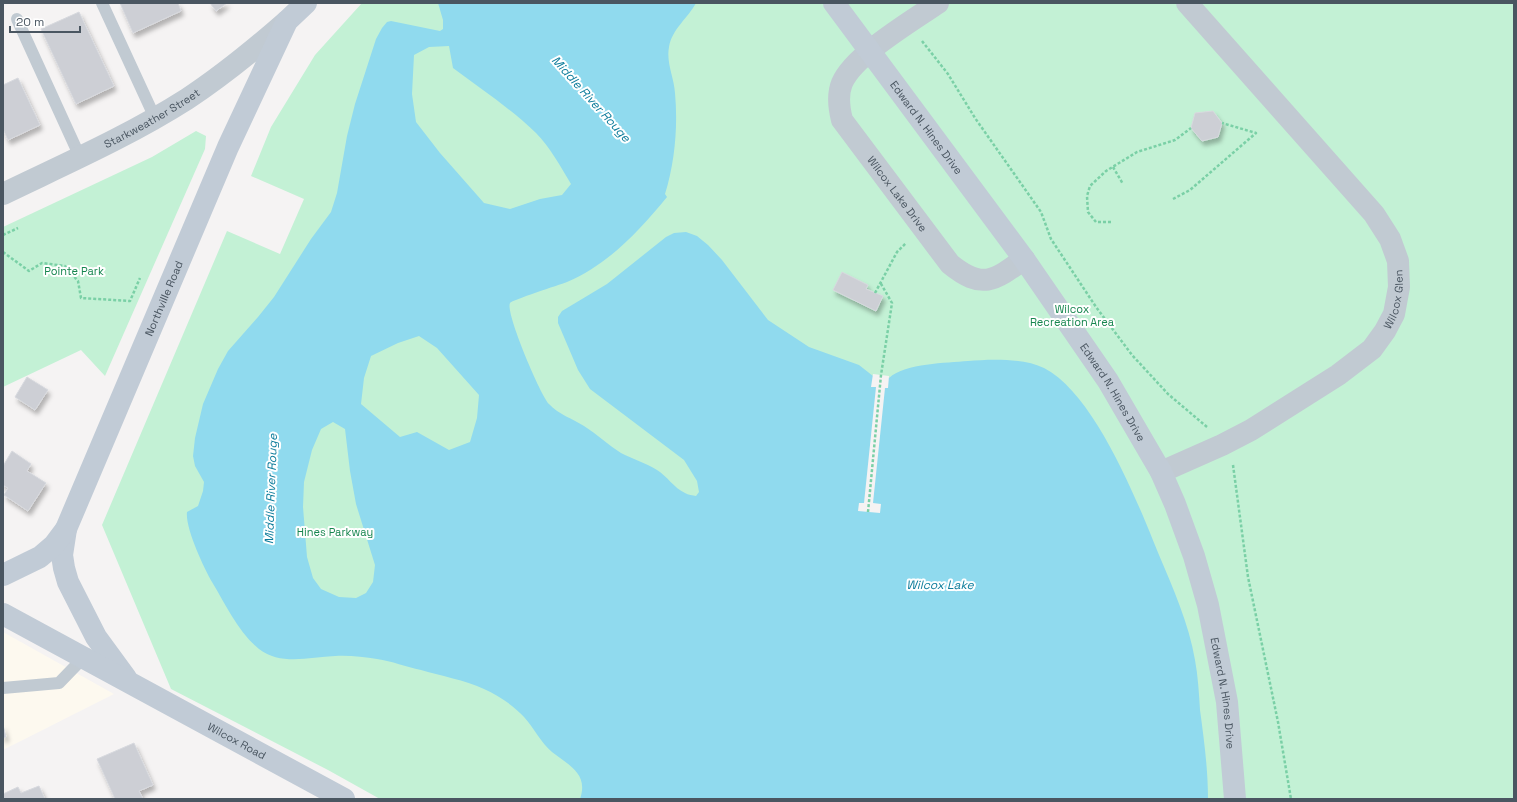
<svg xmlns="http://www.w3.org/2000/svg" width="1517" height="802" font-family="'Space Grotesk',sans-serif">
	<defs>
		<filter id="shadow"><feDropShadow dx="2.5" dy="4.5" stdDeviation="2" flood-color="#0004"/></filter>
	</defs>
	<rect width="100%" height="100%" fill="#f5f3f3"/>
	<path fill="#fdf9ef" d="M3 632 114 694 3 750Z"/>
	<g fill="#c3f1d5">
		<path d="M362 3H1514V799H380L328 770 171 689 102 525 227 231 280 254 304 199 251 176 271 127 315 55Z"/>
		<path d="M196 131 206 136 205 149 105 376 81 350 3 387V227L152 157Z"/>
	</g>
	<path fill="#90daee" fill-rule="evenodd" d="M438 3H696C688 18 672 29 669 47 666 63 674 77 675 93 678 126 675 162 665 194L667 197C639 231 609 264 567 282 559 285 512 300 510 303 505 312 540 394 549 404 558 414 573 419 584 426 597 434 608 445 621 453 633 459 646 463 657 470 667 476 674 488 685 493 688 495 693 495 696 496L699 492 697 481 684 460 590 389 578 370 558 323V317L562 311 607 284 666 237 674 233 686 232 697 236 708 245 722 260 768 320 809 347 859 365 873 376 889 378C906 363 946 363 968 361 990 359 1024 358 1044 368 1095 394 1138 503 1159 555 1173 588 1189 624 1195 660 1198 676 1199 694 1200 710 1204 740 1208 769 1208 799H580C589 773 568 765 552 752 541 743 534 728 524 717 513 705 499 696 484 689 464 680 442 676 421 670 406 667 392 661 377 659 364 657 348 655 335 656 310 657 281 666 259 649 238 632 226 605 212 582 204 568 185 528 187 512L198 506 203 491 204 482 195 466 193 456 195 438 203 404 218 369 228 351 258 317 274 297 311 239 331 212 337 193 347 136 355 104 376 39 382 28 387 22 391 21 440 31 443 29V20ZM449 46 453 68C480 88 511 109 536 133 549 146 561 167 571 184L562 195 540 199 510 209 484 203 440 153 416 122 412 94 414 55 429 47ZM419 336 437 348 479 395 477 418 470 442 449 450 417 432 400 437 361 404 364 378 371 356 398 343ZM333 422 345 429 350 471 356 504 375 565 373 582 366 593 356 598 339 597 321 589 313 578 307 557 303 507 304 482 312 450 321 429Z"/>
	<path fill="#f5f3f3" d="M873 374 889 376 888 388H885L873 503 881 504 880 513 858 511 859 503H864L876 387H871Z"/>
	<g fill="#cdcfd5" stroke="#d7d9de" filter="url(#shadow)">
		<path d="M120 3H178L181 11 133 33Z"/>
		<path d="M210 3H227L216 11Z"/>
		<path d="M79 12 114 86 76 104 41 29Z"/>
		<path d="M18 78 40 125 8 140 3 129V85Z"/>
		<path d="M1213 111 1222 123 1218 137 1202 141 1191 128 1195 113Z"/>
		<path d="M842 272 868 285 866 289 883 296 876 311 833 290Z"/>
		<path d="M27 377 48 390 35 410 15 397Z"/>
		<path d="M12 451 31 464 27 471 46 483 28 511 4 495 8 488 3 485V466Z"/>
		<path d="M3 725 6 737 3 738Z"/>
		<path d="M134 743 153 785 139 791 143 799H115L97 759Z"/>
		<path d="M39 786 45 799H3V794L18 787 21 793Z"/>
	</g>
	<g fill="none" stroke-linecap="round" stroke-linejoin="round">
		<g stroke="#7ad0a6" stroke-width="2.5" stroke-dasharray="3 2" stroke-linecap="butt">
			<path d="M922 41 948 74 975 118 1041 212 1051 239 1096 307 1132 355 1168 394 1207 427"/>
			<path d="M1113 167 1123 184"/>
			<path d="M1173 199 1190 190 1256 133 1222 123"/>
			<path d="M1111 222H1096L1088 212 1087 196 1090 186 1106 171 1137 152 1175 140 1191 128"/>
			<path d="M3 235 18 228"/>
			<path d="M3 252 29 271 42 263 65 266 78 281 81 298 130 301 140 278"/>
			<path d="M875 293 897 252 906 243"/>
			<path d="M1233 465 1248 577 1278 722 1291 799"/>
			<path d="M868 512 881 375 892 303 880 282"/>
		</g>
		<g stroke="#c1cad2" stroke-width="12">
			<path d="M102 3 155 118"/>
			<path d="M17 19 80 157"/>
			<path d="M3 688 59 683 87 654"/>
		</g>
		<g stroke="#c1cad2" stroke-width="22">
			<path id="s1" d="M938 3C912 21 854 55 842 83 837 95 839 108 842 120L950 264C982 290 994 281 1024 259"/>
			<path id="s2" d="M3 194C65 164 129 136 187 99 222 76 255 49 287 21"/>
			<path id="s3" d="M1161 472 1222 445 1251 430 1338 375 1372 349 1385 331 1394 314 1399 287 1398 261 1390 239 1374 214 1187 3"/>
		</g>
		<g stroke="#c1cbd6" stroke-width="22">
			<path id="s4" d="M834 3 1024 259 1108 381 1161 472 1175 504 1194 556 1208 605 1227 702 1235 799"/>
			<path d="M66 529 62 555 64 568 68 582 96 637 126 678"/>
			<path id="s5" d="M3 575 40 557 54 545 66 529 228 147 287 21 306 3"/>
			<path id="s6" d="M3 614 344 799"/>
		</g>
	</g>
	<g text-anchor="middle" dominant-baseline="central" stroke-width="4" stroke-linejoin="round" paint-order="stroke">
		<g font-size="11" fill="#4a5661" stroke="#fff">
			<text stroke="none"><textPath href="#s2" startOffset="167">Starkweather Street</textPath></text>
			<text stroke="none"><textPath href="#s4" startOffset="155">Edward N. Hines Drive</textPath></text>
			<text stroke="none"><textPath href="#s1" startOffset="256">Wilcox Lake Drive</textPath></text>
			<text stroke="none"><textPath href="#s3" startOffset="301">Wilcox Glen</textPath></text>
			<text stroke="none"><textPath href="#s5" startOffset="330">Northville Road</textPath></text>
			<text stroke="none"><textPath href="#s4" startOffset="479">Edward N. Hines Drive</textPath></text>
			<text stroke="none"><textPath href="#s4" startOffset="803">Edward N. Hines Drive</textPath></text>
			<text stroke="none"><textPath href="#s6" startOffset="266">Wilcox Road</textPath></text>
		</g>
		<g font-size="11" fill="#17864f" stroke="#fff">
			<text x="74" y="271">Pointe Park</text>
			<text x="1072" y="309">Wilcox<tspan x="1072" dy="13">Recreation Area</tspan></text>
			<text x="335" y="532">Hines Parkway</text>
		</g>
		<g font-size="12" font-style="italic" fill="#0c7c9b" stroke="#fff">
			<text transform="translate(591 99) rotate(48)">Middle River Rouge</text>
			<text transform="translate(271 489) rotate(-88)">Middle River Rouge</text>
			<text x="940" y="585">Wilcox Lake</text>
		</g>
	</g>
	<rect width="1517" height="802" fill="none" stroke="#4a5661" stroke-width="8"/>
	<path d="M10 26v6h70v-6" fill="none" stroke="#4a5661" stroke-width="2"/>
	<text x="16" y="26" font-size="12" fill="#4a5661" stroke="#ffffff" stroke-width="3" paint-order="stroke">20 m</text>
</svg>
